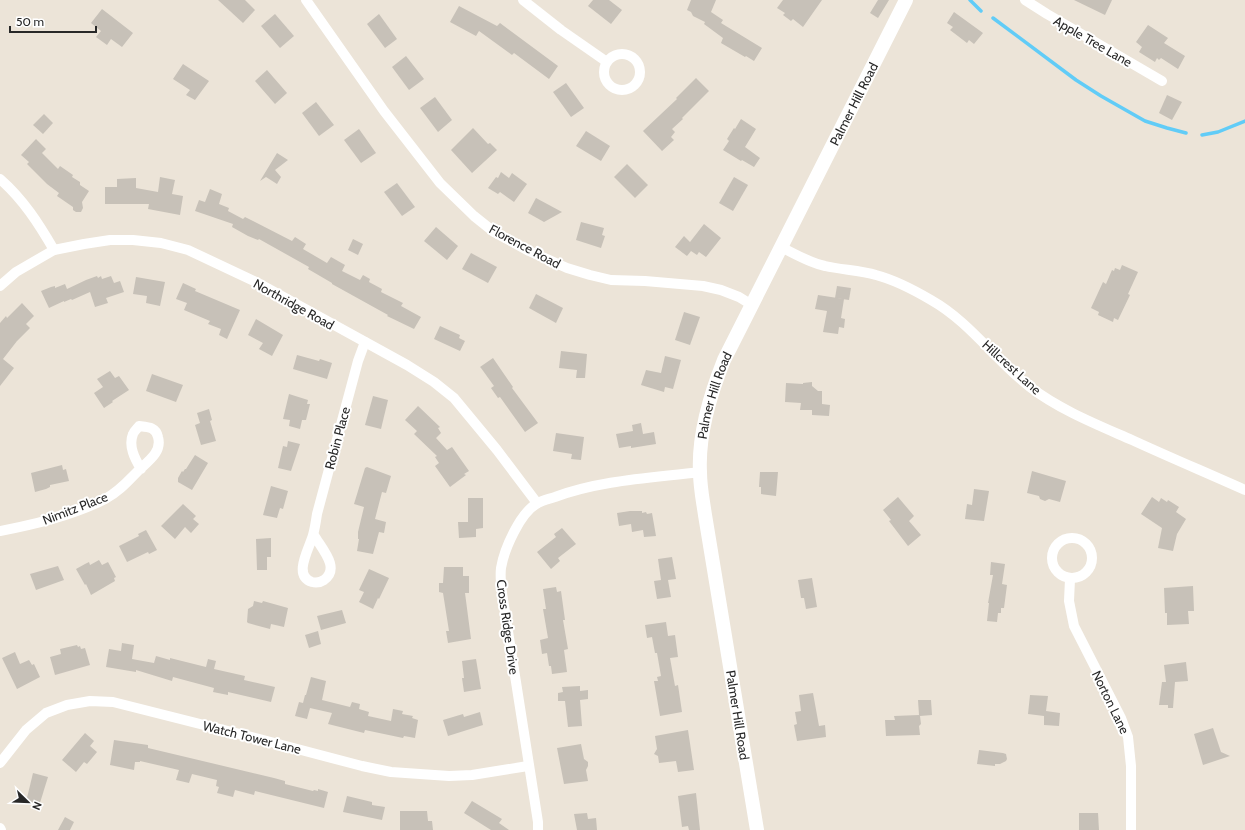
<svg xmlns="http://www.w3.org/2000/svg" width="1245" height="830" font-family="Cabin,sans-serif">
	<rect width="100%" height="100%" fill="#ece4d8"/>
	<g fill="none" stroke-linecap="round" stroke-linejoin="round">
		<g stroke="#61ccf7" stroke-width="3.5">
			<path d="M970 0 981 11"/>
			<path d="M993 18 1076 80 1101 96 1145 121 1167 128 1186 133"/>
			<path d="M1202 135 1218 132 1245 121"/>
		</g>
	</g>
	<g fill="#c7c1b8">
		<path d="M218 0H245L255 10 243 23Z"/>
		<path d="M593 0H609L622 10 611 24 588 6Z"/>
		<path d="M691 0H716L711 12 723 20 721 23 762 48 754 61 746 56 745 57 721 43 723 38 704 24 705 22 693 16 691 12 687 10Z"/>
		<path d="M783 0H822L803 27 793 19 791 21 783 15 785 13 777 8Z"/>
		<path d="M878 0H889L878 18 870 13Z"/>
		<path d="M1074 0H1112L1105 15Z"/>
		<path d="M459 6 497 26 500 23 558 66 549 79 514 53 512 55 479 31 476 36 450 22Z"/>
		<path d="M102 9 133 33 122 47 111 39 107 45 96 37 101 31 91 23Z"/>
		<path d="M954 12 983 33 974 44 969 40 967 43 950 30 953 27 947 23Z"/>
		<path d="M275 14 294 36 280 48 261 26Z"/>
		<path d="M379 14 397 39 385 48 367 24Z"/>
		<path d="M1148 25 1168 38 1164 43 1185 56 1178 69 1161 58 1159 60 1157 58 1155 62 1139 52 1142 47 1136 42Z"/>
		<path d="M406 56 424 79 409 90 392 67Z"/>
		<path d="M183 64 209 81 195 100 186 95 190 90 173 79Z"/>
		<path d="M267 70 287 93 275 104 255 81Z"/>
		<path d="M696 78 709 91 682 118 683 119 672 129 675 132 671 137 674 140 662 151 643 131 677 99 676 98Z"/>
		<path d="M566 83 584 108 571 117 553 92Z"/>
		<path d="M1167 95 1182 102 1172 120 1159 113Z"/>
		<path d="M435 97 452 120 438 132 420 108Z"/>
		<path d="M316 102 334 125 319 136 302 113Z"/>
		<path d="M44 114 53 123 43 134 33 125Z"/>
		<path d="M741 119 756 129 745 147 760 158 754 167 742 160 741 161 723 150 729 141 727 139 734 128 735 129Z"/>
		<path d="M473 128 488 144 490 143 497 150 472 173 451 150Z"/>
		<path d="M359 129 376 153 361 163 344 140Z"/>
		<path d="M586 131 610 146 601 161 576 146Z"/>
		<path d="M36 139 46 149 42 153 58 169 60 166 73 175 72 177 80 182V185L89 191 82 202 83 208 81 212H76L73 210V207L57 196 59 193 47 184 27 164 29 162 21 155Z"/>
		<path d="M277 153 288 160 275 170 281 177 277 184 266 177 260 181Z"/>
		<path d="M627 164 648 185 635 198 614 177Z"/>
		<path d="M501 172 509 178 512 173 527 184 514 202 500 192 498 194 488 188 496 177 498 178Z"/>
		<path d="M160 177 175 180 172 194 183 196 180 215 148 209 149 204H105V187H117V179L136 178V188L158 192Z"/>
		<path d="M734 177 748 185 733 211 719 203Z"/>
		<path d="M397 183 415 207 402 216 384 192Z"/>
		<path d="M210 189 222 194 219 204 229 208 228 211 243 219 245 217 292 241 295 237 306 244 303 249 327 263 331 257 345 265 342 271 360 280 363 275 370 279 369 282 382 289 381 292 403 303 401 306 421 317 414 329 387 316 388 315 332 284V283L308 269 309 267 259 239 258 240 248 236 232 227 233 224 195 211 199 200 205 202Z"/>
		<path d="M536 198 562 212 544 222 528 213Z"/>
		<path d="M581 222 604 228 602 235 605 236 601 248 576 240Z"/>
		<path d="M704 224 721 238 706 257 699 252 697 255 691 251 687 256 675 247 684 236 690 242Z"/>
		<path d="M436 227 458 246 447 260 424 241Z"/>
		<path d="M353 239 363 244 358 255 348 250Z"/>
		<path d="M471 253 497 267 488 283 462 269Z"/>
		<path d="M1122 265 1138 272 1128 294 1130 295 1118 320 1114 318 1113 322 1098 315 1099 312 1091 308 1103 282 1106 284 1112 270 1114 271 1115 268 1120 270Z"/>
		<path d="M97 276 98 278 101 276 102 279 111 276 114 283 120 281 124 292 106 298 108 303 95 307 90 292 72 300 71 299 64 302V301L49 308 41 291 51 287 55 286V288L65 284 67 289 86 280Z"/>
		<path d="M136 277 165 282 160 306 146 303 147 296 133 294Z"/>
		<path d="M183 283 196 289 195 291 240 310 227 339 219 335 221 329 208 324 210 321 184 310 187 303 176 299Z"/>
		<path d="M837 286 851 288 849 300 835 298Z"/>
		<path d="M536 294 563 308 556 323 529 308Z"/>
		<path d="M818 295 844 299 841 318 845 319 844 328 839 327 838 334 823 332 827 311 815 309Z"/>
		<path d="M22 303 34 316 26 324 30 328 17 341 3 359 14 368 0 386V323L6 316 7 318Z"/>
		<path d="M684 312 700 317 690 345 675 340Z"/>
		<path d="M256 319 283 335 272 356 259 349 263 343 248 335Z"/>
		<path d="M440 326 460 335 459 338 465 341 460 351 434 339Z"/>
		<path d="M561 351 587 354 585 378H576L577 370 559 368Z"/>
		<path d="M297 355 319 361 320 359 332 363 327 379 293 369Z"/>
		<path d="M665 356 681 360 673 389 665 387 664 392 641 385 646 370 661 373Z"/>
		<path d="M493 358 513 387 512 388 538 423 525 432 500 397 498 398 491 388 494 386 481 368 480 367Z"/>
		<path d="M110 371 115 378 119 376 129 390 112 401 113 402 104 408 94 393 103 387 97 379Z"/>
		<path d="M152 374 183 385 176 402 146 391Z"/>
		<path d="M812 382V386L818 391H822V404L830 405 829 416 812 415V410H800L801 403 785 402 786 383 803 384V383Z"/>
		<path d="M289 394 308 400 307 404H310L306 420H302L300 429 289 426 290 420 283 419Z"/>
		<path d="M373 396 388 400 381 429 365 425Z"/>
		<path d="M418 406 440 427 438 428 441 433 436 438 447 450 452 447 469 471 464 474 466 475 450 487 435 466 439 463 435 457 437 456 414 434 417 431 405 420Z"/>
		<path d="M209 409 212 420 210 421 216 441 201 445 195 425 200 423 197 413Z"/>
		<path d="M641 423 643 434 654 432 656 444 631 448V446L619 448 616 434 633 431 632 425Z"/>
		<path d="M556 433 584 437 581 460 571 459 572 454 553 451Z"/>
		<path d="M288 441 300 444 291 471 278 468 283 446 287 447Z"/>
		<path d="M195 455 208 463 192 490 178 482V478L182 471 183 472 185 469H186Z"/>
		<path d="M62 465 63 470 66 469 69 481 50 485V487L46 489 35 492 31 473Z"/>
		<path d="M367 467 391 476 386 493 382 492 375 519 386 522 384 533 379 532 373 554 357 551 359 539H358V532L364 507 354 504 365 468Z"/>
		<path d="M1032 471 1066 481 1060 502 1049 499 1045 501 1040 499 1039 496 1027 493Z"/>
		<path d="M760 472H778L776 496 761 494V487H759Z"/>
		<path d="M271 486 288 491 283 509 280 508 277 518 263 515Z"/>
		<path d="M974 489 989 491 984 521 965 519 967 504 972 505Z"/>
		<path d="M898 497 914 516 909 521 921 535 908 546 889 521 891 520 883 510Z"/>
		<path d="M1152 497 1159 502 1161 498 1167 502 1168 500 1179 507 1176 512 1186 519 1177 534 1173 551 1158 548 1162 528 1141 514Z"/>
		<path d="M468 498H483V528L476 529V537L459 538 458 522H468Z"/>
		<path d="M183 504 196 516 193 519 199 524 191 533 185 527 175 539 161 526Z"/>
		<path d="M630 511H642V513L646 512 647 514 652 513 656 536 644 537 643 530 632 532 631 524 619 526 617 513Z"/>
		<path d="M562 528 576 544 558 558 560 561 551 569 537 552 556 537 554 534Z"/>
		<path d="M146 530 157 550 149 554 148 552 127 562 119 546 139 536 138 534Z"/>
		<path d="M271 538V557H267V570H257L256 539Z"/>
		<path d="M672 557 676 579 668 580 671 597 657 599 654 581 661 580 658 559Z"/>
		<path d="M99 560 102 565 108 562 116 577 114 578 115 581 91 595 86 584 85 585 76 569 85 564 89 562 90 565Z"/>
		<path d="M991 562 1005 564 1002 584 1007 585 1004 608H1001V613H998L997 622 987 621 989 603H988L993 575H990Z"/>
		<path d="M58 566 64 580 36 590 30 574Z"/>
		<path d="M444 567H463V576H469V593H465L471 639 448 643 446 631H449L443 593 439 592V583H443Z"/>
		<path d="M369 569 389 578 379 599 378 598 373 609 359 602 364 592 359 590Z"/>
		<path d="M812 578 817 607 806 609 804 598H801L798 580Z"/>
		<path d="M1193 586 1194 611H1188L1189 624 1167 625V613H1165L1164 588Z"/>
		<path d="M556 587 557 592 561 591 565 620H563L568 649 564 650 567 672 552 674 551 666H549L547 653 542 654 540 640 548 638 543 609H546L543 589Z"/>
		<path d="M254 601 262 603 263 601 288 608 284 627 271 624 270 629 248 623 247 622 248 609 253 606Z"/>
		<path d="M342 610 346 623 321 630 317 616Z"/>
		<path d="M666 622 668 636 675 635 678 657 670 658 675 686 678 685 682 712 660 716 654 681H658L657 677 661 676 657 653H655L652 637 647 638 645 625Z"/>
		<path d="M318 631 321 644 309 648 305 635Z"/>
		<path d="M122 643 134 645 132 659 154 663 156 656 170 660V658L206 667 208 659 216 661 214 669 245 676 244 680 275 687 271 702 228 692V695L213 692 214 688 173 677 172 681 136 670V672L106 667 109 649 121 651Z"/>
		<path d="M77 645 78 647 80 646 81 649 85 648 90 665 55 675 50 657 61 654 60 649Z"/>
		<path d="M15 652 20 664 29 660 32 665 34 664 40 677 17 689 2 658Z"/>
		<path d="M476 659 481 689 464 692 462 678H464L462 661Z"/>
		<path d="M1186 662 1188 681 1175 682 1173 708H1168V705H1159L1162 682H1166L1164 665Z"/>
		<path d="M311 677 326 681 322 700 350 707 352 702 360 704 359 709 369 712 368 716 391 721 393 709 403 711 402 714 413 716 412 718 418 720 415 738 404 736 403 738 365 730 364 733 328 724 332 713 310 708 307 719 295 716 299 702 303 703 305 695H306Z"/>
		<path d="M580 686V691L588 690V699L580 700 582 726 568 727 565 701H558V693L563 692 562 687Z"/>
		<path d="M813 693 819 726 825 725 826 737 797 741 794 725 797 724 795 712 801 711 799 695Z"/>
		<path d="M1030 695 1048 696 1046 711 1060 713 1059 726 1044 725V716L1028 714Z"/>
		<path d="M918 700H931L932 715 920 716 921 724 919 726 920 735 886 736 885 720H895L894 716 919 715Z"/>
		<path d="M480 712 483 725 448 736 443 720 463 714 464 717Z"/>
		<path d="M1213 728 1221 752 1230 756 1203 765 1194 734Z"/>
		<path d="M688 730 694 770 678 772 676 761 659 763 658 756 654 754 657 749 655 736Z"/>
		<path d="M85 733 94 741 90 746 97 752 87 764 84 762 76 772 62 760Z"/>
		<path d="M114 740 148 745V748L274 778 285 781V784L313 791 314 790 318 791V789L328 792 324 808 255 791 254 795 235 790 233 797 217 793 219 787 216 786 217 780 192 774 189 783 176 780 179 770 140 761V762H135L134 770 110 765Z"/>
		<path d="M581 744 584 759 588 762V766L586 770 588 781 564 784 557 748Z"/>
		<path d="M979 750 1003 753 1006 754 1007 759 1006 761 1000 764H995V766L977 764Z"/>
		<path d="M33 773 48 777 39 806 26 802Z"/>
		<path d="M696 793 700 830H689L688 826 682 827 678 796Z"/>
		<path d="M347 796 372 802V805L385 807 382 820 343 812Z"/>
		<path d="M472 801 502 819 499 823 509 830H491L464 813Z"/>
		<path d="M400 811H427L428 821H432L433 830H400Z"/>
		<path d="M587 813 588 819 596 818 597 830H577L574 814Z"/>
		<path d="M1079 813H1098L1099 830H1079Z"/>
		<path d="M65 817 74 822 70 830H58Z"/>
	</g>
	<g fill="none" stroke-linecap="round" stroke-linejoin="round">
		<g stroke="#fff" stroke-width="10">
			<path d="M306 0 384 111 440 183 474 216 494 232 529 251 567 268 590 275 611 280 645 281 703 286 721 290 739 297 752 305"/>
			<path d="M523 0 561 30 607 62"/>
			<path d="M1025 0 1047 14 1162 81"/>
			<circle cx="622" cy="72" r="18"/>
			<path d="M0 179C23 199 39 224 54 250"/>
			<path d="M781 247C795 254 810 263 825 266 842 270 860 270 876 275 895 280 914 290 931 300 970 322 995 360 1030 387 1060 410 1098 425 1132 440 1169 457 1207 473 1245 490"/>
			<path d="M0 286 16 272 54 250 84 244 110 240H133L161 243 188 250 256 282 407 365 434 382 454 398 497 450 537 503"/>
			<path d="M0 531C32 525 76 514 105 499 119 492 129 480 140 469 150 460 162 451 158 437 156 427 148 427 139 426 138 428 134 431 133 434 128 446 135 459 141 469"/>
			<path d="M314 535C321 548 341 568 324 580 321 582 316 583 312 582 292 576 310 547 313 535 315 528 316 521 317 514L358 361 365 342"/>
			<circle cx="1072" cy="558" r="20"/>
			<path d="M1070 579 1069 601 1074 626 1121 718 1128 737 1131 766V830"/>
			<path d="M0 763 26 730 46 713 67 705 90 701 113 702 267 741 362 766 391 772 449 776 472 775 528 766"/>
			<path d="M0 828 1 830"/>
			<path d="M538 830V822L502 593C501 585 500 576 501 568 504 550 520 512 538 503 543 500 549 499 555 497 601 480 652 478 700 472"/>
		</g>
		<path stroke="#fff" stroke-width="14" id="s1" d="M757 830 705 515C703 501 700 487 700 472 698 434 710 395 724 360L906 0"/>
	</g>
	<g text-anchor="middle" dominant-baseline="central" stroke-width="4" stroke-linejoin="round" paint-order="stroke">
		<g font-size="13" fill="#282828" stroke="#fff">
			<text transform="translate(1093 41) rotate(30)">Apple Tree Lane</text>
			<text stroke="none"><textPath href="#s1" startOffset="765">Palmer Hill Road</textPath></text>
			<text transform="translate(525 246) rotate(28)">Florence Road</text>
			<text transform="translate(294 304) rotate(29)">Northridge Road</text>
			<text transform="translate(1012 367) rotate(42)">Hillcrest Lane</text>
			<text stroke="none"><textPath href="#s1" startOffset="441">Palmer Hill Road</textPath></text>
			<text transform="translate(337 438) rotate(-75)">Robin Place</text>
			<text transform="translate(75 508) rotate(-21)">Nimitz Place</text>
			<text transform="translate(508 627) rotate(82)">Cross Ridge Drive</text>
			<text transform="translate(1111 702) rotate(64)">Norton Lane</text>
			<text transform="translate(738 715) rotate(81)">Palmer Hill Road</text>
			<text transform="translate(252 737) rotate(14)">Watch Tower Lane</text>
		</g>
	</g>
	<g transform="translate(28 802) rotate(113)" stroke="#ffffff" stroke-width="3" paint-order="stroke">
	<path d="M0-3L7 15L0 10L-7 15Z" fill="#282828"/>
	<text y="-6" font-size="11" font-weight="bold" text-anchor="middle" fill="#282828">N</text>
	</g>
	<path d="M10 26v6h86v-6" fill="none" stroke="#282828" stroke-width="2"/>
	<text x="16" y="26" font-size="12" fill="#282828" stroke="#ffffff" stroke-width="3" paint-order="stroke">50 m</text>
</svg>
